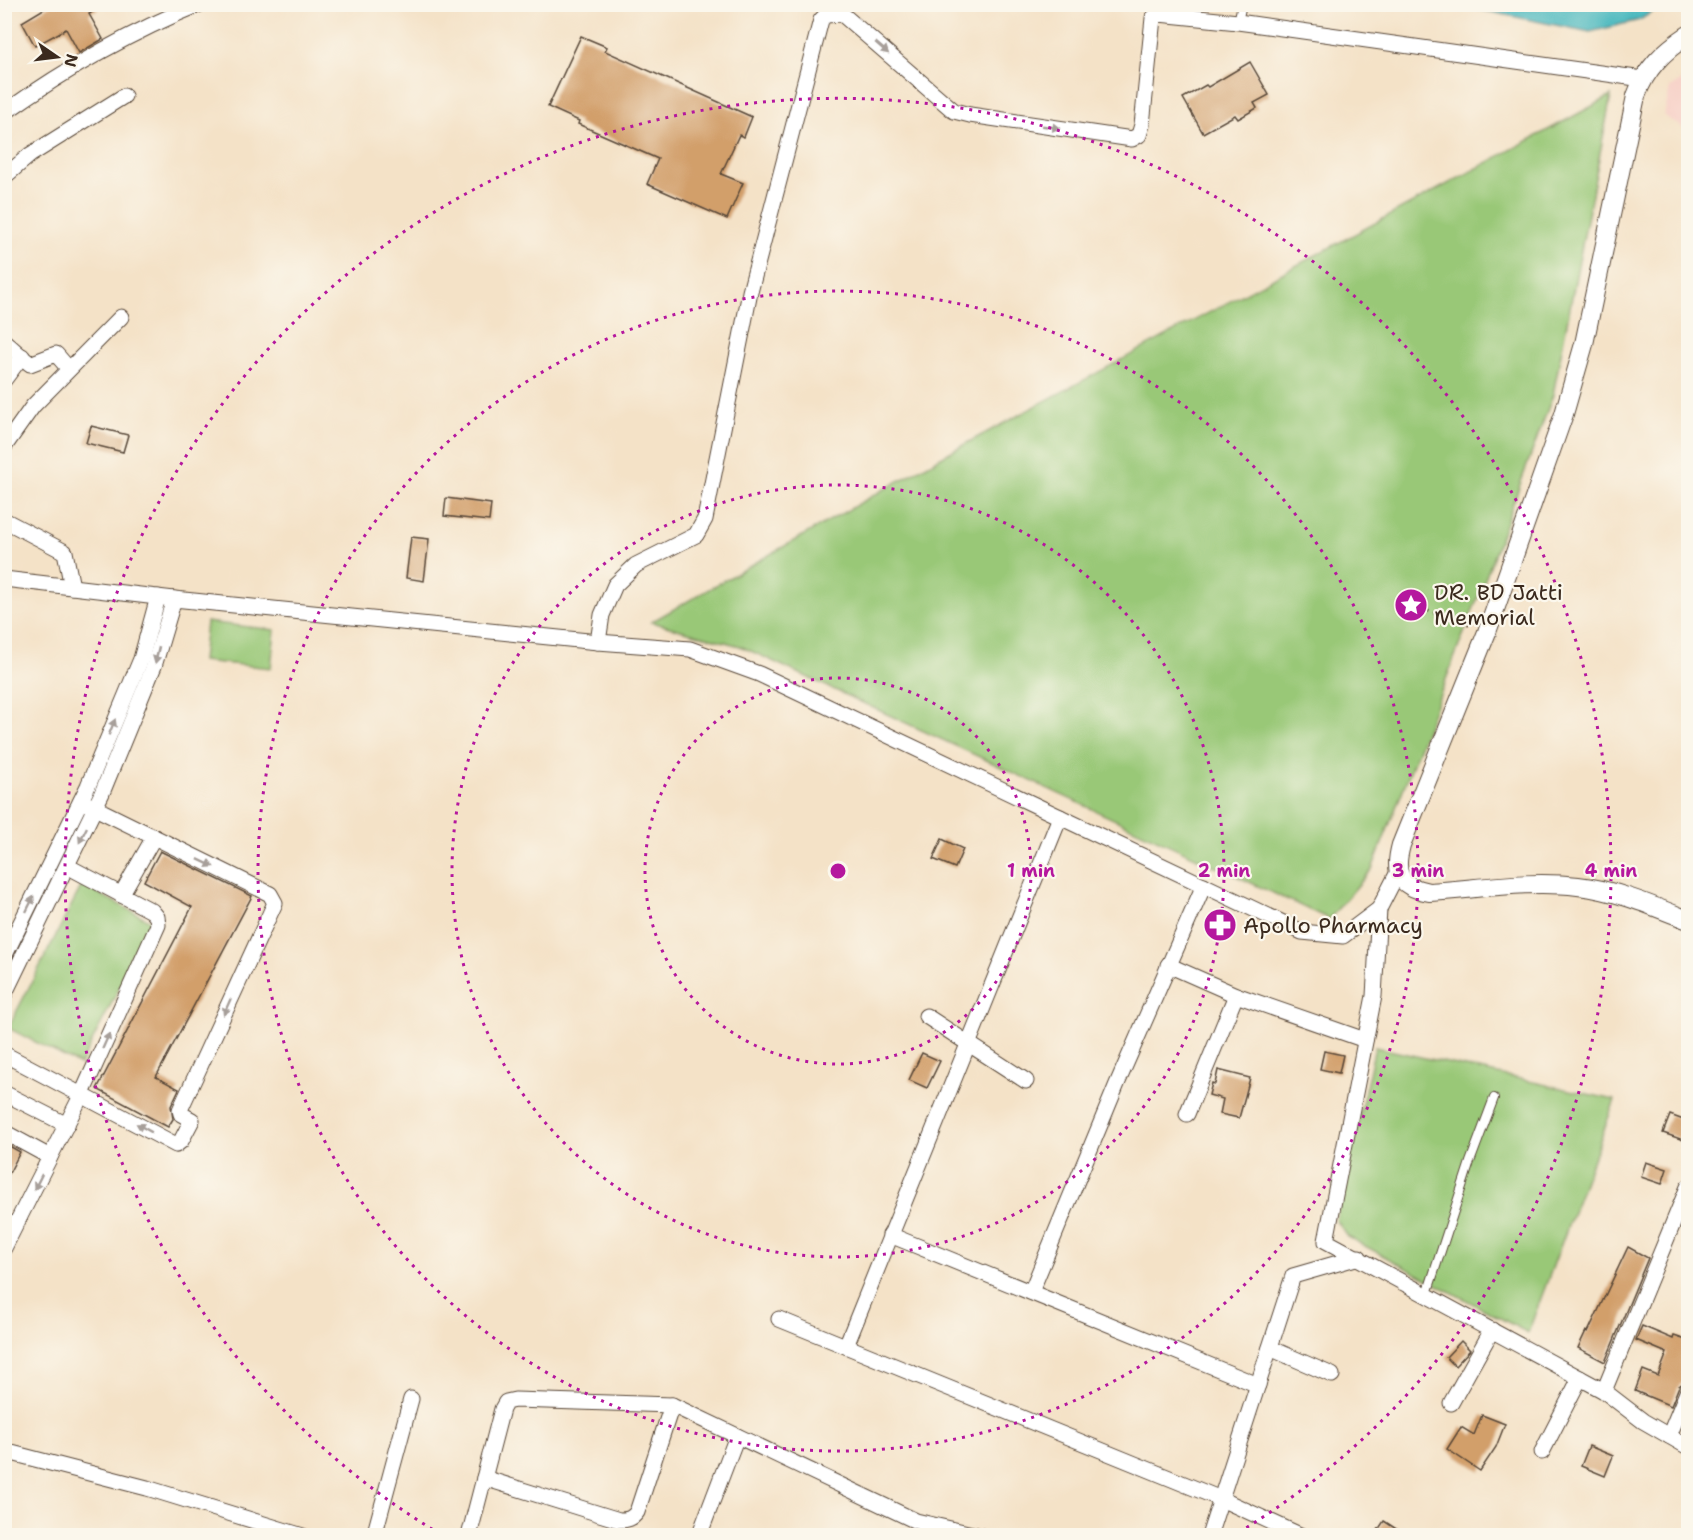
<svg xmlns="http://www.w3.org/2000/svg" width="1693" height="1540" font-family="'Shantell Sans',sans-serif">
	<rect width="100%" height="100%" fill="#fbf7ec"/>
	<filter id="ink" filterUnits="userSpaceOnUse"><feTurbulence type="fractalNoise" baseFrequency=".0167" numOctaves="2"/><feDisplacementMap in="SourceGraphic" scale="12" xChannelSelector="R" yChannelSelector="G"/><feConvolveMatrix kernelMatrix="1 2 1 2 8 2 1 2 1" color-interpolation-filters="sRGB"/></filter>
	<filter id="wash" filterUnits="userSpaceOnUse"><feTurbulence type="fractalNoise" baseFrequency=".008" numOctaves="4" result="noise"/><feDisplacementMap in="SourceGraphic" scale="24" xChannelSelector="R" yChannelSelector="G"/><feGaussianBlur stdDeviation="1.35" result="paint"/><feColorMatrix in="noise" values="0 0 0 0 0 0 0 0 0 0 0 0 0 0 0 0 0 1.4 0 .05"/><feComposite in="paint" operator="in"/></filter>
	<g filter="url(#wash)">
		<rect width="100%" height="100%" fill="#f4e2c7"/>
		<path fill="#f7d1c8" d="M1688 76V131L1664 116 1670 88Z"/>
		<g fill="#99c877" stroke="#6a794a" stroke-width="1.5">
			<path d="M1611 96 1553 395 1487 574 1372 869 1329 919 740 646 651 622 941 457Z"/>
			<path d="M206 622 275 630 271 668 202 661Z"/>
			<path d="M82 885 153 922 80 1065 8 1028Z"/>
			<path d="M1375 1047 1615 1100 1528 1333 1348 1237 1336 1220Z"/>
		</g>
		<path fill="#49b8be" stroke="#42716e" stroke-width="1.5" d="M1456 5 1662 4V5L1640 20 1590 32Z"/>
		<g id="blocks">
			<g fill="#d29f6b">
				<path d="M52 4H106L89 14 103 39 79 53 66 29 35 46 22 22Z"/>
				<path d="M581 36 607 47 605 51 752 117 744 137 739 135 721 174 743 183 727 219 647 184 658 159 578 124 579 121 548 107Z"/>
				<path d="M1250 62 1269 95 1254 103 1257 108 1238 119 1235 115 1203 133 1183 98 1206 85 1208 87Z"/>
				<path d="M91 426 128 435 123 452 86 443Z"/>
				<path d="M446 498 491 504 489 521 444 516Z"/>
				<path d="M411 537 429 539 424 581 406 578Z"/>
				<path d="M942 839 963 849 955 868 933 859Z"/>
				<path d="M160 851 252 896 156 1077 179 1089 171 1106 173 1119 168 1127 97 1089 192 907 144 881Z"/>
				<path d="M1324 1051 1343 1055 1339 1073 1320 1069Z"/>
				<path d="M922 1053 940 1061 927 1088 909 1080Z"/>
				<path d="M1218 1070 1250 1078 1239 1118 1220 1114 1223 1099 1209 1095 1212 1083 1215 1084Z"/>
				<path d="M1670 1115 1689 1122V1142L1663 1133Z"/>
				<path d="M4 1143 20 1152 4 1183Z"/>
				<path d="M1646 1162 1667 1169 1662 1184 1641 1177Z"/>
				<path d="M1628 1247 1648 1258 1605 1362 1578 1348 1586 1331 1588 1332Z"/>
				<path d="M1642 1326 1673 1339 1674 1336 1689 1341V1377L1687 1380 1679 1386 1671 1406 1635 1391 1643 1370 1658 1376 1667 1353 1636 1340Z"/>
				<path d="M1461 1341 1470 1350 1455 1366 1446 1357Z"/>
				<path d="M1482 1415 1505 1424 1496 1447 1480 1471 1447 1449 1461 1427 1474 1435Z"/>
				<path d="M1589 1446 1613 1456 1605 1476 1581 1466Z"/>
				<path d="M1384 1521 1407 1536H1374Z"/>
			</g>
		</g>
	</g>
	<g filter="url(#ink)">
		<use href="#blocks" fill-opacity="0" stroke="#574637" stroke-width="1.5"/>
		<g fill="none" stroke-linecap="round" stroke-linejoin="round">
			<defs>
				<g id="service">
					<path d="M1238 22 1242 4"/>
					<path d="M1427 1294 1470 1162 1494 1098"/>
				</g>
				<g id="minor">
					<path d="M4 113C66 69 130 32 200 4"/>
					<path d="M4 177 30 155 124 96"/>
					<path d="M4 341 30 364 56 354 69 369"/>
					<path d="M4 380 22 356"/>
					<path d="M4 447 33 406 121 317"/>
					<path d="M4 520 65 552 72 587"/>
					<path d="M4 579 174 599 598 642 690 649 759 674 1302 932 1343 936 1379 909 1398 872"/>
					<path d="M598 642 602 615 615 585 636 565 696 535 705 519 750 292 821 20 826 15 842 14 954 111 970 115 1132 139 1139 135 1142 125 1153 18 1159 14 1238 22 1643 79"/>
					<path d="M121 895 154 837"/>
					<path d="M1379 909 1374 996 1326 1241 1604 1391 1643 1421 1688 1447"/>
					<path d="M4 957 88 786 141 659 158 597"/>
					<path d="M1168 965 1236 995 1365 1040"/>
					<path d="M4 995 102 793 154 666 174 599"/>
					<path d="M926 1016 1026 1081"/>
					<path d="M4 1054 176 1145 181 1141 192 1120 181 1114 180 1110 275 903 270 894 81 801"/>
					<path d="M4 1093 67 1125"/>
					<path d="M1187 1114 1236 995"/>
					<path d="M4 1132 50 1157 4 1248"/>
					<path d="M50 1157 82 1094 158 925 157 917 152 911 67 866"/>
					<path d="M890 1235 1258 1385"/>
					<path d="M1031 1292 1117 1084 1204 885"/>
					<path d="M779 1319 1221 1499 1302 1536"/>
					<path d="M846 1346 1060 817"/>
					<path d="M1270 1348 1332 1375"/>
					<path d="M1604 1391 1688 1187"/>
					<path d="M1451 1403 1492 1330"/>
					<path d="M1669 1436 1688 1390"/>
					<path d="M4 1451 147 1488 303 1536"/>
					<path d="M1542 1452 1580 1378"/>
					<path d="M484 1478 619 1520C627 1520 632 1519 637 1512L672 1405"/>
					<path d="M374 1536 411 1399"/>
					<path d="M469 1536 502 1409 506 1402 515 1400 672 1405 916 1521 981 1536"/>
					<path d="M699 1536 737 1436"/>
					<path d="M1209 1536 1293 1276 1359 1257"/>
				</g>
				<path id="tertiary" d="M1688 35C1664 51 1646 68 1636 96L1584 344 1564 414 1487 632 1401 845C1393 874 1400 887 1429 892 1478 889 1529 880 1578 886 1616 890 1653 906 1688 920"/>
			</defs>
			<use href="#service" stroke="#574637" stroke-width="10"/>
			<use href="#minor" stroke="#574637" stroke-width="17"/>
			<use href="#tertiary" stroke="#574637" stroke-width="20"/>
			<path stroke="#574637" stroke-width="3" stroke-dasharray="1.5 4.5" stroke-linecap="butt" d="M1411 605 1471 626"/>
			<use href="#service" stroke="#fff" stroke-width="8"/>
			<use href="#minor" stroke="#fff" stroke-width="15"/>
			<use href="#tertiary" stroke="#fff" stroke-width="18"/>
		</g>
		<defs><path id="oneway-solid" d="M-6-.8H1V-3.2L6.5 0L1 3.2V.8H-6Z" transform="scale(1.5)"/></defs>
		<g fill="#a79f9a">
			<use href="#oneway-solid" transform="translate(882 48) rotate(41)"/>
			<use href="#oneway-solid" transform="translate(1051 127) rotate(8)"/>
			<use href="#oneway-solid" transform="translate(157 655) rotate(104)"/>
			<use href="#oneway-solid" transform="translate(112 727) rotate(-68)"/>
			<use href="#oneway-solid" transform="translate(83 835) rotate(116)"/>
			<use href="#oneway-solid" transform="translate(206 863) rotate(26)"/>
			<use href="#oneway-solid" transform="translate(30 904) rotate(-64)"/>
			<use href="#oneway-solid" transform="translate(227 1007) rotate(114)"/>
			<use href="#oneway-solid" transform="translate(106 1041) rotate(-66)"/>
			<use href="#oneway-solid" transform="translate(144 1128) rotate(-151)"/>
			<use href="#oneway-solid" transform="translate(38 1182) rotate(117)"/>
		</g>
	</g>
	<g fill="none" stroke="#b5179e" stroke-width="3" stroke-dasharray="3 6">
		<circle cx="838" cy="871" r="193"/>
		<circle cx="838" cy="871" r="386"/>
		<circle cx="838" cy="871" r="580"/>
		<path d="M440 1534A773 773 0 1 1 1236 1534"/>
	</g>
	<defs>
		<symbol id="sight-disc" viewBox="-11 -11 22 22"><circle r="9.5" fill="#b5179e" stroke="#fbf7ec"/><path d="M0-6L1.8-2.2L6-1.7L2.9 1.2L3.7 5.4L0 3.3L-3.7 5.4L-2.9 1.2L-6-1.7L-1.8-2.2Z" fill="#fff"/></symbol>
		<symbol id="pharmacy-disc" viewBox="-11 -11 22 22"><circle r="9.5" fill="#b5179e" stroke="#fbf7ec"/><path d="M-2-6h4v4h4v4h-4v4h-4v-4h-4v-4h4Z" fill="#fff"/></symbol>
	</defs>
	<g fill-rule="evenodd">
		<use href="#sight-disc" x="1392" y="586" width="38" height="38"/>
		<use href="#pharmacy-disc" x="1201" y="906" width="38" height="38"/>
	</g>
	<g text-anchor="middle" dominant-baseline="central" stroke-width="4.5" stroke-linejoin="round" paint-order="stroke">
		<g font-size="22" fill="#3b2a1e" stroke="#fbf7ec" text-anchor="start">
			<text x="1434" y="592">DR. BD Jatti<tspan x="1434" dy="25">Memorial</tspan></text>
			<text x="1243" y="925">Apollo Pharmacy</text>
		</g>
	</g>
	<circle cx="838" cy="871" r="9" fill="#b5179e" stroke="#fbf7ec" stroke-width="3"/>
	<g font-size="18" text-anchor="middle" font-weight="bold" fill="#b5179e" stroke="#fbf7ec" stroke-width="4.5" stroke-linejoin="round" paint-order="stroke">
		<text x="1031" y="877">1 min</text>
		<text x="1224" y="877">2 min</text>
		<text x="1418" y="877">3 min</text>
		<text x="1611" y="877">4 min</text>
	</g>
	<rect width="1693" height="1540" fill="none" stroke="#fbf7ec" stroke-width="24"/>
	<g transform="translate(57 57) rotate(104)" stroke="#fbf7ec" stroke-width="4.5" paint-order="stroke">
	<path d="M0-4.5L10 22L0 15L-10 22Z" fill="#3b2a1e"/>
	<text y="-9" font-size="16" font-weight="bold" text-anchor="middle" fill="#3b2a1e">N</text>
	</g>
</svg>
